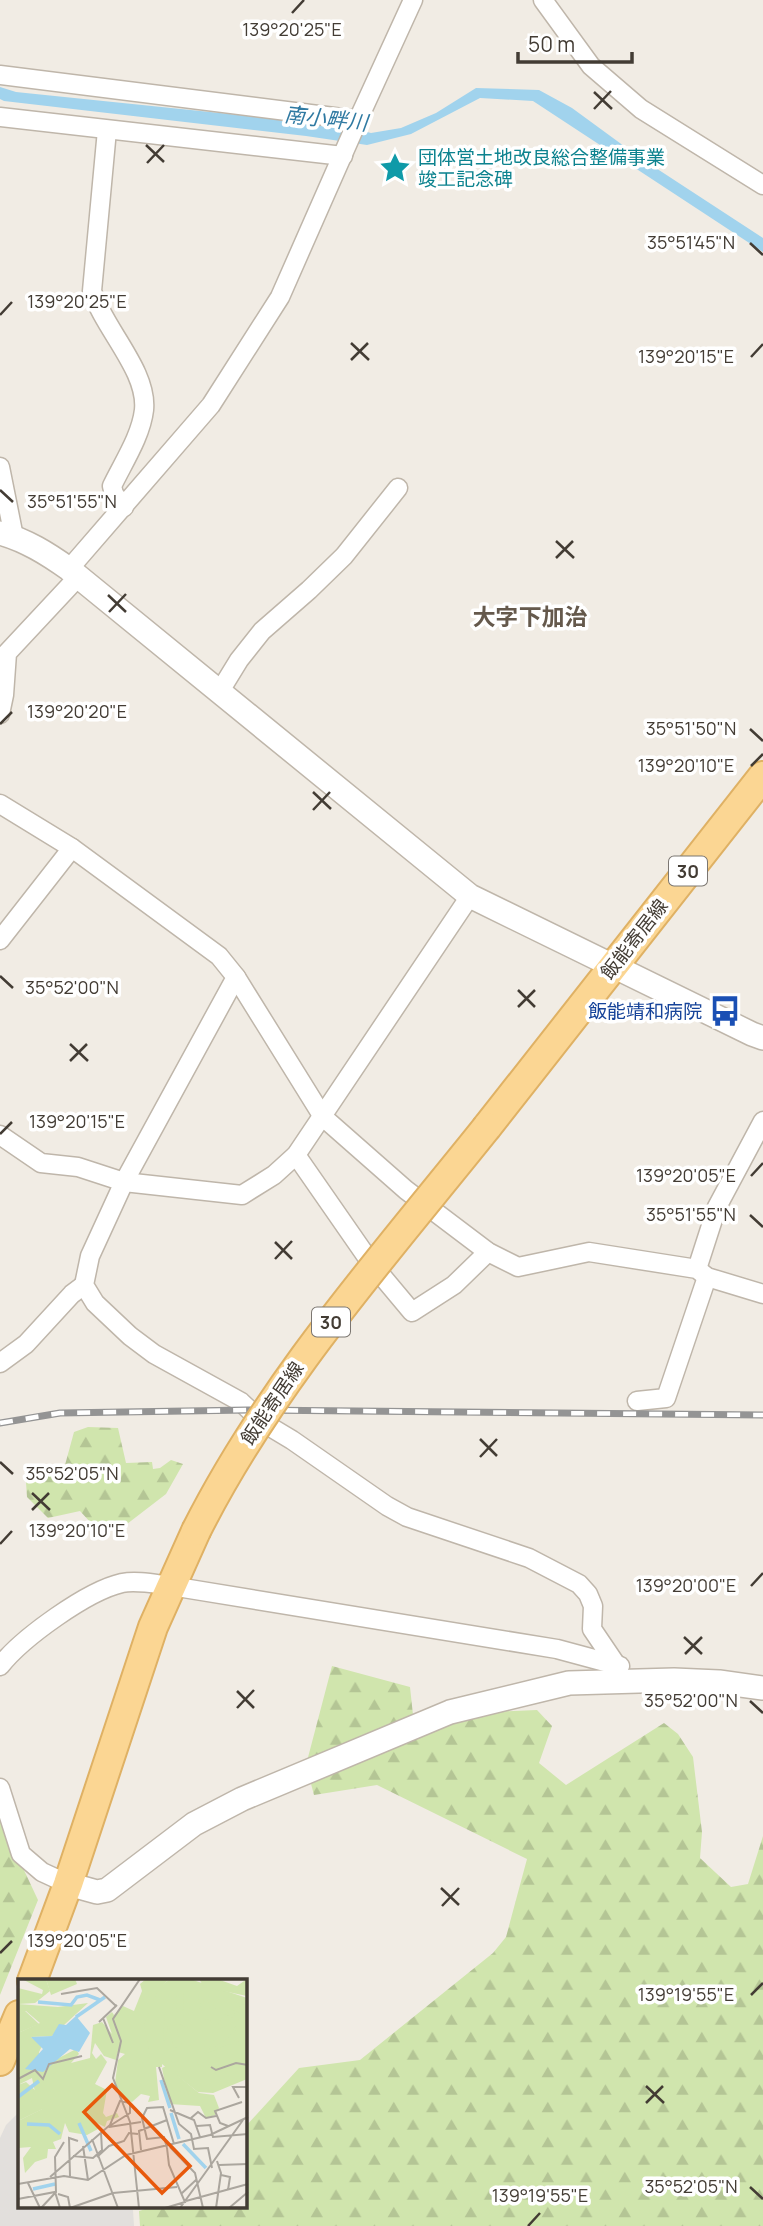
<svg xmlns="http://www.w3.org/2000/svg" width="763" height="2226" font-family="Manrope,'Noto Sans JP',sans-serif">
	<defs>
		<pattern id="forest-firs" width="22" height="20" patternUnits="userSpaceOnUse" patternTransform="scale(1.75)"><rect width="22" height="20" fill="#d0e5ad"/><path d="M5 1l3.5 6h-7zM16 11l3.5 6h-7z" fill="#b4c595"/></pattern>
	</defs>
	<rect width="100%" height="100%" fill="#f1ece4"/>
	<g fill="url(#forest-firs)">
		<path d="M88 1427 118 1428 126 1463 152 1462 153 1469 160 1468 171 1460 183 1464 166 1494 127 1524 91 1523 80 1511 48 1518 27 1497 26 1482 65 1465 74 1432Z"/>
		<path d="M332 1666 410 1687 413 1715 537 1710 552 1726 539 1763 566 1785 664 1723 678 1734 693 1757 702 1832 700 1858 731 1887 748 1884 763 1836V2226H140L139 2211 152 2207H245V2127L299 2068 360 2060 493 1953 506 1937 527 1859 377 1785 314 1795 306 1765Z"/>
		<path d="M0 1819 38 1900 0 1995Z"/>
	</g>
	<path fill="#e2dfdc" d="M19 2112V2207H130L133 2210 134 2226H0V2138L6 2125Z"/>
	<path fill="#a1d3ed" d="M0 87 16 92 345 126 371 133 401 128 436 113 476 88 539 90 572 108 639 157 763 238V252L533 101 480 98 411 134 367 145 306 136 4 101 0 99Z"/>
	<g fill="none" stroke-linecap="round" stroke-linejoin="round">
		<defs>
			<g id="minor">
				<path d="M543 0 591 66 641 109 763 185"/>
				<path d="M0 75 358 120"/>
				<path d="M0 117 343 156"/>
				<path d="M107 130 92 291C104 329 148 371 144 410 141 436 123 463 112 486L114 494 124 507"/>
				<path d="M0 467 14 537"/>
				<path d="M69 569 211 405 280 297 358 120 413 0"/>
				<path d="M220 691 239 660 262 631 309 590 344 556 398 488"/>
				<path d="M0 714 4 695 7 653 78 577"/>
				<path d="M0 804 72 848 219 956 236 977 124 1182 90 1256 84 1285 95 1303 130 1336 154 1354 241 1402 262 1422 292 1440 387 1506 407 1517 529 1558 579 1584 588 1594 593 1606 592 1629 615 1663"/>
				<path d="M0 940 72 848"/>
				<path d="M236 977 323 1117 406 1190 488 1252 518 1267 589 1252 697 1269 707 1277 763 1294"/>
				<path d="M0 1135 41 1163 78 1167 124 1182 242 1195 274 1175 296 1155 470 896"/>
				<path d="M296 1155 371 1263 412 1312 454 1285 488 1252"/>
				<path d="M697 1269 717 1207 763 1121"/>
				<path d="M0 1363 26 1344 72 1294 84 1285"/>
				<path d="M637 1401 666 1398 707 1277"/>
				<path d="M0 1666C22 1638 87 1591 122 1583 137 1580 155 1584 171 1586L557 1649 620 1666"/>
				<path d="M0 1788 21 1854 42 1872 68 1884"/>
			</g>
			<g id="tertiary">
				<path d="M0 533C26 540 48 554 69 569L470 896 752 1034 763 1038"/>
				<path d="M68 1884 97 1892 107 1890 194 1824 242 1799 450 1712 569 1683 674 1680 719 1682 763 1688"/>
			</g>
			<g id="primary">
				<path d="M487 1127 763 776"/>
				<path d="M32 1981 68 1884 153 1627 196 1531"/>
				<path d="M0 2061 19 2015"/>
			</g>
		</defs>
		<use href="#minor" stroke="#bfb6aa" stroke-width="21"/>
		<use href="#tertiary" stroke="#bfb6aa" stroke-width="26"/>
		<use href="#primary" stroke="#dfb164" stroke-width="32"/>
		<use href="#minor" stroke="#fff" stroke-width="18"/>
		<use href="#tertiary" stroke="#fff" stroke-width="23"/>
		<use href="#primary" stroke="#fbd693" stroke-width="28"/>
		<defs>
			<path id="rail" d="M0 1423 60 1413 248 1410 763 1415"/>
		</defs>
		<use href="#rail" stroke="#949494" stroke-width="7"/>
		<use href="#rail" stroke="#fff" stroke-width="4.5" stroke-dasharray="13" stroke-linecap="butt"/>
		<defs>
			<path id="primary-bridge" d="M196 1531C271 1382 383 1257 487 1127"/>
		</defs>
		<use href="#primary-bridge" stroke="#dfb164" stroke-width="32" stroke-linecap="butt"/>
		<use href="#primary-bridge" stroke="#fbd693" stroke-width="28"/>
	</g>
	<path fill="none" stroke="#433c34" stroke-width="2.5" d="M292 13 304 0M594 92 612 109M594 109 611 91M146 145 164 162M147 163 164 145M750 243 763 255M0 315 12 302M351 343 369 360M751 357 763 344M351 360 368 343M0 490 13 502M556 541 574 558M556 558 573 541M108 595 126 612M109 612 126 594M0 724 12 712M750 729 763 741M751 766 763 754M313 792 331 809M313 810 330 792M0 976 13 988M518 990 535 1007M518 1007 535 990M70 1044 88 1061M70 1061 87 1044M0 1134 12 1122M751 1176 763 1163M750 1215 763 1227M275 1242 292 1259M275 1259 292 1241M480 1439 497 1456M480 1457 497 1439M0 1462 13 1474M32 1493 50 1510M32 1510 49 1493M0 1544 12 1531M751 1586 763 1573M684 1637 702 1654M685 1654 702 1637M237 1691 254 1708M750 1701 763 1713M237 1708 254 1690M441 1888 459 1905M442 1906 459 1888M0 1953 12 1941M751 1995 763 1983M646 2086 664 2103M646 2103 663 2086M750 2187 763 2199M528 2226 540 2213"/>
	<defs>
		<symbol id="sight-bare" viewBox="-9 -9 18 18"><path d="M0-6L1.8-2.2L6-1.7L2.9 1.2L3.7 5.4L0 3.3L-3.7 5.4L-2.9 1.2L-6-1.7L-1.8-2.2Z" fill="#0f9aa8" stroke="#fff" stroke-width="2.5" paint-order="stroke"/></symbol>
		<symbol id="bus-bare" viewBox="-9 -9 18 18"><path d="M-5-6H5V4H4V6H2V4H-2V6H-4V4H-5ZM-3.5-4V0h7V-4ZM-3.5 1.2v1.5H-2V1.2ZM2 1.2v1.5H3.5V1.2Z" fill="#1a4fb4" stroke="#fff" stroke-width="2.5" paint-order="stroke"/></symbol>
	</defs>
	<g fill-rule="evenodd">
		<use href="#sight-bare" x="373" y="146" width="44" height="44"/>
		<use href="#bus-bare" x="703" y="989" width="44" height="44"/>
	</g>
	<g text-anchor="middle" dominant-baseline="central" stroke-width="7" stroke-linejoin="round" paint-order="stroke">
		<g fill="#fff" stroke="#7b7671" stroke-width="2">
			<rect x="669" y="856.5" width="38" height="29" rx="5"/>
			<rect x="312" y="1307.5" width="38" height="29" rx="5"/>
		</g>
		<g font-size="18" font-weight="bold" fill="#433c34">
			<text x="688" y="871">30</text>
			<text x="331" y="1322">30</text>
		</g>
		<g font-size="19" fill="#0d838f" stroke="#fff" text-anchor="start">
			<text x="418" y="157">団体営土地改良総合整備事業<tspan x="418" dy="22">竣工記念碑</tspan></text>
		</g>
		<g font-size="19" fill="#433c34" stroke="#fff">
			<text transform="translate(634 939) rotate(-52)">飯能寄居線</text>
			<text transform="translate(272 1403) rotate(-56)">飯能寄居線</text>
		</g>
		<g font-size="19" fill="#164399" stroke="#fff" text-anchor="end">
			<text x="702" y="1011">飯能靖和病院</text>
		</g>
		<g font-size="21" font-style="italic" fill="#307aa2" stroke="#fff">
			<text transform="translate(326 118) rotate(6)">南小畔川</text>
		</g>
		<g font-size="23" font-weight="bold" fill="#65594c" stroke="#fff">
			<text x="530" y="616">大字下加治</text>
		</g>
	</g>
	<g transform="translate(18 1979)">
		<rect width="229" height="229" fill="#f1ece4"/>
		<path d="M4 0H28L32 12 17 24 0 25V9L24 15 25 11ZM152 0H172L229 19V100L195 114 180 113 131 75 124 46 136 13ZM5 30 21 45 0 54V32ZM8 103 20 114 45 120 0 142V106Z" fill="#d0e5ad"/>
		<path d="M28 0H57L59 5 33 16ZM128 0H151L139 13 126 46 132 75 144 83V88H138L141 121 130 123 132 117 123 115 114 123 104 119 97 104 100 81 107 75 100 73 98 81 86 77 77 64 74 74 78 80 83 75 89 83 77 105 89 111 85 134 88 138 99 134 101 138 89 142 87 148 79 144 80 150 69 156 51 153 47 144 43 160 35 163 38 170H30L29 179 17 183 7 194 5 179 13 168 0 169V142L24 130 17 120 0 132V114L9 107 17 113 14 99 0 106V54L22 44 8 32H0V25L40 28 70 24 34 57 13 58 24 67 19 77 37 81 58 70 61 75 53 84 72 79 75 46 84 43 94 55 88 38 94 33 96 36 105 27 116 32 124 12 122 5ZM181 0H199L219 7 229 0V17L186 8ZM165 14 181 30 184 26 178 19 198 27 194 42 183 39 189 34 187 27 178 38 173 34 163 38 154 29 159 16 158 30 166 32ZM229 24V36L201 50 191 71 210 59 218 47 228 39 229 48H219L214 60 229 67 211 65 187 75 186 66 207 35 218 40 215 31 225 36 218 29ZM152 33 158 41 150 47 146 65 160 90 140 67 145 63 147 34ZM161 45 170 49H159L161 59 174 69 181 86 165 64 156 70 151 48ZM148 87 181 114 196 116 201 129 197 136 188 139 182 127 151 125 144 89Z" fill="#d0e5ad"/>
		<path d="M16 67 32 89 23 103 16 96 0 101 1 68Z" fill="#d0e5ad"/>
		<path d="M58 37 72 54 61 73 52 70 25 93 7 90 25 70 13 58 34 57 41 45 48 46Z" fill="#a1d3ed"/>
		<path fill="none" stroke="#a1d3ed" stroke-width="3.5" d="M20 23 53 26 59 18 69 16 82 21M58 38 87 18M143 101 152 129M0 118 21 102M153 134 161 160M61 144 73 172M9 145 31 146 42 155M165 165 188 189M15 210 37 205"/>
		<path fill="none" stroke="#aba69e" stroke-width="2" d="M43 15 79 9 98 27M85 39 95 64M81 43 99 26M141 88 161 145 173 155 176 170 190 169 194 189M193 88 198 91 218 84 230 86M0 100 17 91 25 100 31 85 64 77M221 119 215 108H230M152 131 176 141 182 158M173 139 180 133 188 139 198 137M179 147 192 146 195 158 230 155M210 147 202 144 197 132 224 123M91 148 123 143M74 160 100 229M65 167 70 201M152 168 177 194 185 229M149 169 146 158 129 160 124 139 129 129 145 128 156 165M123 171 121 152 149 141M55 177 75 179 84 171 83 154M79 178 91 167 106 162 111 154 120 155M201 186 230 185M203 196 212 198 210 211M52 197 51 159 60 162M32 198 92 146 102 122 112 124V134L90 148M10 204 22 229M0 205 46 197 70 201 108 176 192 156 230 138M95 214 159 208M40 215 50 218 52 229M163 215 179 200M0 220 37 213 42 229M168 222 230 205M23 229 38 213 37 178 46 163M52 229 95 214M121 229 112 143 95 99 103 62 95 40 122 0M147 229 167 223 151 186 149 169M162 229 225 141M198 229 203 194 199 182M211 229 230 213"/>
		<path fill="#e8590c" fill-opacity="0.15" stroke="#e8590c" stroke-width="3.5" d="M94 106 172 187 144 214 66 133Z"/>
		<rect width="229" height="229" fill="none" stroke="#433c34" stroke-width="3.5"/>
	</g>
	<g font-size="18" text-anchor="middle" fill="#433c34" stroke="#fff" stroke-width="7" stroke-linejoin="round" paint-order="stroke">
		<text x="292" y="36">139°20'25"E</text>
		<text x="691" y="249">35°51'45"N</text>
		<text x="77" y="308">139°20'25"E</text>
		<text x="686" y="363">139°20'15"E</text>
		<text x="72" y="508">35°51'55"N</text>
		<text x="77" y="718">139°20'20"E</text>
		<text x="691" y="735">35°51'50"N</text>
		<text x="686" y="772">139°20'10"E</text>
		<text x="72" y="994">35°52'00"N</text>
		<text x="77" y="1128">139°20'15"E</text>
		<text x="686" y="1182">139°20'05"E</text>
		<text x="691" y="1221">35°51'55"N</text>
		<text x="72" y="1480">35°52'05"N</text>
		<text x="77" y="1537">139°20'10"E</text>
		<text x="686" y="1592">139°20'00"E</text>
		<text x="691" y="1707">35°52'00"N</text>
		<text x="77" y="1947">139°20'05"E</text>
		<text x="686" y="2001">139°19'55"E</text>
		<text x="691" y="2193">35°52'05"N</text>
		<text x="540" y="2202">139°19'55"E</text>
	</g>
	<path d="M518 52v10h114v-10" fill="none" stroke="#433c34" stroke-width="3.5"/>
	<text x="528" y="52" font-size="21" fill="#433c34" stroke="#ffffff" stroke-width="5" paint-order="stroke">50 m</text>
</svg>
